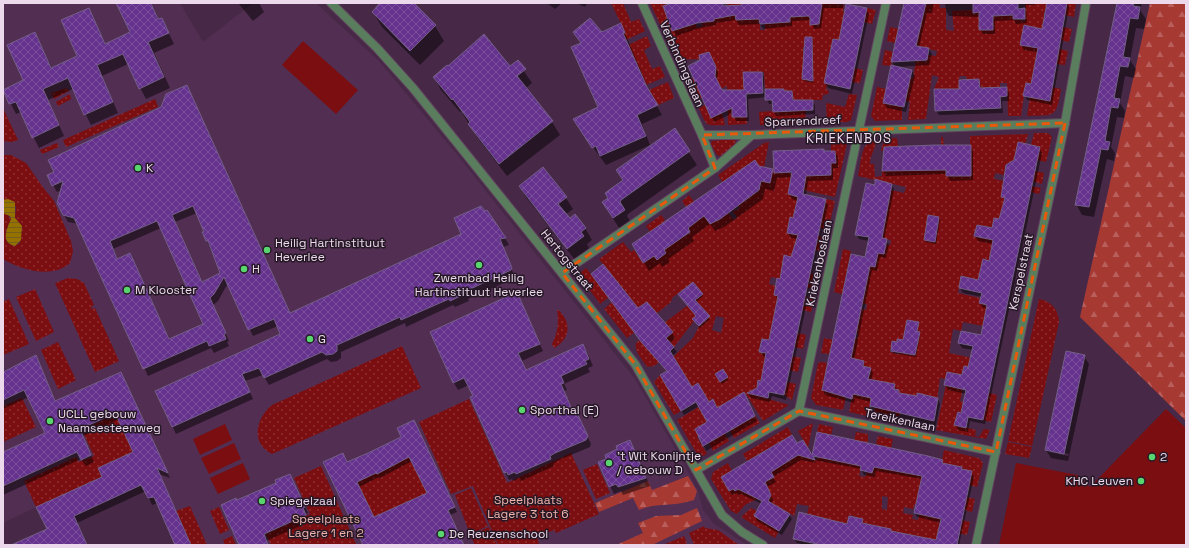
<svg xmlns="http://www.w3.org/2000/svg" width="1189" height="548" font-family="'Space Grotesk',sans-serif">
	<defs>
		<pattern id="green-dots" width="8" height="8" patternUnits="userSpaceOnUse"><rect width="8" height="8" fill="#7b0e10"/><path d="M2 2h.1M6 6h.1" fill="none" stroke="#8e3033" stroke-width="1.8" stroke-linecap="round"/></pattern>
		<pattern id="forest-firs" width="22" height="20" patternUnits="userSpaceOnUse"><rect width="22" height="20" fill="#a73933"/><path d="M5 1l3.5 6h-7zM16 11l3.5 6h-7z" fill="#b85e5b"/></pattern>
		<pattern id="water-rules" width="6" height="5" patternUnits="userSpaceOnUse"><rect width="6" height="5" fill="#957200"/><path d="M0 2.5h6" fill="none" stroke="#765e1c"/></pattern>
		<pattern id="building-cross-hatch" width="8" height="8" patternUnits="userSpaceOnUse"><rect width="8" height="8" fill="#65338d"/><path d="M0 0l8 8M0 8l8-8" fill="none" stroke="#7b509d"/></pattern>
	</defs>
	<rect width="100%" height="100%" fill="#472947"/>
	<path fill="#522e52" d="M3 3H180L203 42 253 3H316L379 61 455 152 635 379 685 466 698 491 703 510 714 524 747 545H191L167 491 148 498 141 485 46 528 36 507 3 523Z"/>
	<g fill="url(#green-dots)" fill-rule="evenodd">
		<path d="M611 3H623L631 22 639 19 645 31 626 40 623 33 625 32Z"/>
		<path d="M650 3H669L663 6 672 31 696 24 697 28 703 26 696 3 714 19 728 6 727 3H742V5H735L736 20H749L759 3 760 30H765V24L778 23 790 17 808 15V17H810L820 3 844 5 843 11 848 12 842 23 840 40 833 39 827 63 833 65 826 89 829 91 828 94 823 95 822 100H805L806 123 760 125 759 112 793 110 792 91H784V89H765L764 72H750L745 90H733L732 117H747V124L728 125 727 86 696 100 687 81 693 78 696 85 715 77V65L703 66 700 59 677 60ZM803 47H812V54H803Z"/>
		<path d="M931 3H939L940 8H946V30L954 31 952 11 973 10V13L979 12V30H993V16L1004 10V16L1013 15V19L1025 21V3H1047L1049 12H1044V17L1052 19 1044 30 1022 32 1020 45 1038 48 1032 84 1026 83 1021 116H1008L1007 83H1000V87L979 88 967 80 966 76H960L959 78V89H934L939 77 932 75 926 119 908 120 910 102 904 100 909 79 913 78 916 60 926 62 928 55 936 56 937 51 916 46 923 4 930 5Z"/>
		<path d="M1067 3H1076L1074 17 1065 15Z"/>
		<path d="M867 8 876 10 872 24 864 22Z"/>
		<path d="M890 27 899 29 895 43 887 41Z"/>
		<path d="M1063 27 1072 29 1069 42 1060 40Z"/>
		<path d="M647 36 651 46 644 50 652 69 660 66 665 77 646 85 628 45Z"/>
		<path d="M1059 49 1068 51 1065 65 1056 64Z"/>
		<path d="M885 50 893 52 891 66 882 65Z"/>
		<path d="M854 68 863 70 860 83 851 82Z"/>
		<path d="M668 82 674 98 658 105 649 90Z"/>
		<path d="M877 87 886 89 883 103 902 107V120L875 121 871 116Z"/>
		<path d="M1052 87 1061 89C1056 118 1056 115 1027 116L1030 97Z"/>
		<path d="M67 88 69 91 54 99 51 93Z"/>
		<path d="M70 94 71 99 58 106 56 102Z"/>
		<path d="M849 94 857 95 851 120 847 122H827L826 103 845 107Z"/>
		<path d="M155 99 158 107 66 147 63 140Z"/>
		<path d="M705 105 711 118 722 113 725 125C704 126 707 126 699 108Z"/>
		<path d="M3 108 18 140 12 142 3 141Z"/>
		<path d="M1034 133H1048L1052 137 1046 162 1037 160 1031 145Z"/>
		<path d="M1028 134C1025 148 1020 156 1009 165H1006L1004 175 995 173 994 179 1041 188 1039 194 1031 192 1002 197 1005 198 1001 219 995 218 993 227 977 225 973 236 993 240 991 250 997 251 995 262 983 259 978 280 961 277 958 293 980 298 979 303 987 305 983 326 963 322 961 331 953 329 949 353 977 359 975 368 964 366 961 375 946 379 940 378 937 400 917 394V396L902 404 898 422 873 417 875 408 892 411 896 405 899 390 894 389 895 384 872 396 867 416 849 412 853 392 869 373 871 368 863 366V361L851 358 854 337 857 338 858 334 856 333 860 309 866 310 867 304 861 303 869 266 875 267 878 253 886 245H890L891 240 875 237 891 190 904 193 906 187 858 176C861 164 861 139 876 139 876 150 870 154 870 164H874L875 177 882 176V166L941 155V137H943L946 176H970V136ZM898 339 901 340 899 354 890 352 892 341 897 342Z"/>
		<path d="M897 138 898 147H884V150L881 151 884 139Z"/>
		<path d="M732 139 736 141 734 146 720 156 717 155 711 144 712 141Z"/>
		<path d="M831 140H844L847 144 835 197 790 187 788 194 802 197 796 214 794 213 793 218H790L787 233 798 235 792 257 784 255 781 279 771 277 769 284 776 286 774 295 783 297 776 335 770 334 769 340 761 339 759 351 766 353 764 364 769 365 766 382 758 380 755 395 789 405 763 421 746 394 743 393 717 408 712 399 708 403 729 441 713 451 709 443 719 436 705 423 695 429 699 436 697 437 707 454 703 456 697 454 677 420 707 402 698 383 691 387 673 357 693 338 699 326 710 316 703 309 693 319 694 321 674 347 666 338 672 332 664 323 659 362 654 366 647 367C642 359 634 352 636 343L663 322 664 323 703 294 693 282 672 298 671 302 656 314 643 304 624 318 635 332 627 338 604 309 612 302 631 299 622 287 600 304 580 277V273L586 268 601 287 613 277 599 259 623 242 631 252 634 250 643 263 654 256 657 260 666 254 646 226 661 215 665 220 663 222 676 242 690 232 688 228 697 222 682 201 689 195 710 223 728 213 734 220 737 217 732 210 735 211 740 208 738 205 756 192 758 193 761 181 770 183 768 179 771 168 774 169V172L831 175V163L836 162 835 151H831ZM716 316 724 318 721 333 712 330Z"/>
		<path d="M769 142 764 167 759 166 723 183 718 175 764 143Z"/>
		<path d="M57 143 59 147 42 154 40 150Z"/>
		<path d="M3 155H11L26 163 42 186 54 201 71 241 73 251 70 263C52 279 21 270 3 259V213H6L11 219C7 229 0 242 14 246L20 243 22 226 15 218 16 207 13 201 3 200Z"/>
		<path d="M1035 171 1044 173 1042 184 1031 181Z"/>
		<path d="M826 199 835 201 828 230 820 228Z"/>
		<path d="M818 236 827 238 824 252 815 250Z"/>
		<path d="M843 249 851 251 842 294 834 292Z"/>
		<path d="M810 273 819 275 816 289 807 288Z"/>
		<path d="M68 278 77 279 84 283 94 305 91 307 92 309 95 308 119 361 95 372 55 283Z"/>
		<path d="M35 289 54 332 36 341 16 297Z"/>
		<path d="M805 296 814 298 811 312 802 310Z"/>
		<path d="M9 299 29 344 3 355V302Z"/>
		<path d="M1039 299C1052 302 1058 309 1059 322L1032 446 1008 441Z"/>
		<path d="M557 309C572 321 571 339 554 348L552 344C558 332 559 323 557 309Z"/>
		<path d="M797 333 806 335 803 349 795 347Z"/>
		<path d="M824 338 833 340 829 354 821 353Z"/>
		<path d="M58 342 76 380 58 389 41 350Z"/>
		<path d="M402 346 421 388 272 454C250 443 256 418 272 405Z"/>
		<path d="M792 356 801 358 798 372 789 370Z"/>
		<path d="M821 362 827 363 822 390 846 397 843 410 816 405 811 398 818 363Z"/>
		<path d="M660 375 681 411 674 415 654 382Z"/>
		<path d="M947 380 963 389 960 401 963 402 961 413 957 412 955 425 976 430 975 436 979 437 984 429 990 430 986 439 936 430Z"/>
		<path d="M787 382 796 384 792 400 784 395Z"/>
		<path d="M989 393 997 395 991 422 983 420Z"/>
		<path d="M22 398 36 427 3 442V406Z"/>
		<path d="M469 399 507 483 571 453 599 514 556 533 554 530 537 537 539 544 535 545H498L473 486 451 494 419 422Z"/>
		<path d="M116 414 133 452 98 468 102 477 36 507 24 481 76 457 79 462 94 456 82 430Z"/>
		<path d="M755 416 760 423 734 438 730 431Z"/>
		<path d="M813 423 808 448 798 431Z"/>
		<path d="M819 424 833 427 831 435 817 432Z"/>
		<path d="M788 427 792 435 747 461 743 454Z"/>
		<path d="M856 432 868 434V443L854 441Z"/>
		<path d="M878 436 893 439 891 448 876 444Z"/>
		<path d="M1008 442 1032 447 1029 458 1005 454Z"/>
		<path d="M828 447 826 459 849 463H862L859 476 865 477 867 472 872 473 874 465 884 469 887 468 923 476 919 490 925 491 940 470 944 450 979 458 983 463 977 487 969 485 962 467 929 516 941 519V542L861 529 862 519 850 515 847 524 825 519V518L807 514 809 506 797 504 794 516 768 501 771 495 765 482 774 477 770 471 786 463 785 461 792 450 796 457 807 450 809 458 817 460 819 454ZM882 496 888 497 887 510 882 509ZM915 504 921 505 918 520 912 519 913 515 903 513 904 507 913 509Z"/>
		<path d="M409 457 427 493 374 517 357 482 376 473 377 474Z"/>
		<path d="M728 463 732 471 721 477 729 491 733 489 735 491 749 482 757 499 745 505 737 514 731 511 711 479 713 472Z"/>
		<path d="M597 464 610 493 596 499 583 470Z"/>
		<path d="M321 466 356 544 271 545 266 534 310 514 294 478Z"/>
		<path d="M471 488 488 526 470 534 455 495Z"/>
		<path d="M966 497 975 499 972 512 964 510Z"/>
		<path d="M190 506 207 545H191L176 511Z"/>
		<path d="M219 507 229 530 220 534 210 511Z"/>
		<path d="M751 508 757 511 754 516 779 531 775 538 741 517Z"/>
		<path d="M961 520 970 522 967 535 958 533Z"/>
		<path d="M704 526 705 528 718 530 739 545H694L689 533Z"/>
		<path d="M489 527 497 545H475L470 535Z"/>
		<path d="M232 536 236 545H225L223 540Z"/>
		<path d="M684 536 687 543 682 545H663Z"/>
	</g>
	<g fill="url(#forest-firs)">
		<path d="M1150 3H1186V421L1080 317Z"/>
		<path d="M688 476 697 491 694 500C674 507 657 502 639 510L633 498 599 512 595 503 648 481 652 490Z"/>
		<path d="M697 508 702 521 652 545H616L643 533 638 523 656 516 681 515Z"/>
	</g>
	<g fill="#7b0e10">
		<path d="M303 41 358 90 336 114 282 65Z"/>
		<path d="M1166 409 1186 428V545H999L1016 463 1077 475 1090 487Z"/>
		<path d="M225 424 232 440 200 455 193 439Z"/>
		<path d="M234 443 241 459 209 474 201 458Z"/>
		<path d="M243 463 250 479 218 494 210 478Z"/>
	</g>
	<path fill="url(#water-rules)" d="M8 199 15 202V218L22 226 21 240 15 246C0 242 7 229 11 219L10 216 3 213V200Z"/>
	<g fill="#0007" fill-rule="evenodd">
		<path d="M118 3H152L159 20 162 19 174 44 154 53 170 88 146 99 128 64 102 76 118 113 91 125 73 89 48 100 64 136 39 148 21 112 16 114 4 90 25 80 35 34 52 68 78 56 88 9 105 44 131 33Z"/>
		<path d="M238 3H259L264 12 253 21Z"/>
		<path d="M382 3H412L435 26 444 41 420 65 382 27 373 12Z"/>
		<path d="M547 3H562L555 9Z"/>
		<path d="M576 3H587L585 7Z"/>
		<path d="M675 3H723L725 6 760 3H843V8H824L821 28 814 29 811 20 792 21V26L763 29 760 24 739 25 736 20 716 23V25L700 28 676 36 665 7Z"/>
		<path d="M905 3H934L932 13H927L919 47 929 49 932 54 929 65 895 67 912 71 915 76 906 112 887 108 884 103 895 67 892 62Z"/>
		<path d="M945 3H1035V5H1026L1027 23 1016 24 1014 20 995 21V34H983L980 29V17L949 16 946 11Z"/>
		<path d="M1047 3H1067L1069 7 1052 105 1027 100 1024 95 1032 85 1038 52 1024 50 1021 45 1043 30Z"/>
		<path d="M1118 3H1142L1140 10 1146 19 1144 29 1136 28 1130 60 1136 69 1134 78 1125 76 1120 103 1125 111 1124 118 1117 117 1111 147 1115 153 1114 161 1107 159 1094 217 1082 215 1076 204Z"/>
		<path d="M866 9 869 14 852 94 828 88 825 83 833 40 839 41Z"/>
		<path d="M621 24 652 97 662 115 642 124 650 145 606 165 579 128 599 107 581 44 574 32 601 33Z"/>
		<path d="M811 38 813 41V83L805 81 803 78Z"/>
		<path d="M708 53 718 72 717 81 722 91H745L761 73 764 77V90H783L785 92H791L794 101H812L815 105V114L776 116 774 112V104H769L766 97 748 99 749 121H736L733 113 714 122 712 117 702 61Z"/>
		<path d="M517 61 532 83 526 88 552 122 560 135 507 176 477 137 461 111 460 112 441 90 434 77 510 67Z"/>
		<path d="M979 80 982 89 1006 88 1009 93V101H1002L1003 113 939 115 936 110Z"/>
		<path d="M162 108 290 314 462 235 505 238 509 245 503 247 515 278 468 299 469 301 455 307 453 305 406 327 405 323 341 352V358L337 361 331 362 327 359 269 385 263 375 245 381 253 399 176 434 156 392 282 335 278 326 253 336 228 283 218 301 213 305 229 341 227 342 229 346 214 353 211 348 148 376 79 224 68 222 64 215 62 190 57 192 53 185ZM197 213 207 241 221 274 203 283 175 222ZM161 228 204 325 170 340 130 254 118 260 113 249Z"/>
		<path d="M674 130 697 165 628 214 627 216 632 224 621 231 603 203 624 181 617 170Z"/>
		<path d="M970 146 973 151V180L950 181 947 174 886 176 883 171 885 148Z"/>
		<path d="M1039 148 1042 153 985 424 970 421 968 432 958 430 956 425 961 414 966 394 948 390 945 385 963 376 969 368 973 350 962 348 959 343 982 336 988 308H983L980 303 982 297 963 293 960 288 979 281 989 262 993 244 978 241 975 236 993 229 1000 220 1005 201 1003 197Z"/>
		<path d="M824 150 825 152H835L838 157V168H833V180L808 181 806 196 825 200 828 205 786 400 772 396 770 402 751 398 748 393 757 389 761 382 766 357 763 356 760 351 769 342 778 300 775 295 792 258 797 239 791 238 788 233 794 219 798 201 792 199 789 194 792 177 777 178 774 191 765 189 763 199 724 227 715 231 710 224 692 237 694 241 668 259 670 262 662 267 660 263 649 271 633 244 758 166 772 170 775 175 774 152Z"/>
		<path d="M891 184 894 189 884 240 889 244 886 258 880 257 877 271 872 270 854 360 863 361 865 368H870L873 373 871 380 894 385 900 394 917 398 918 394 938 399 940 404 936 425 878 412 873 411 871 406V402L855 398 854 403 825 395 823 390 866 258 869 241 859 239 856 234 876 186Z"/>
		<path d="M520 186 566 198 573 209 565 215 585 228 592 240 587 244 589 248 575 260 526 197Z"/>
		<path d="M939 218 940 220 936 244 926 242 925 239Z"/>
		<path d="M592 275 672 333 675 338 670 343 677 352 672 356 691 388 717 409 747 399 757 421 706 451 697 429 709 422 699 406 684 415 661 375 668 371Z"/>
		<path d="M702 294 703 296 696 302 710 319 700 328 694 320 697 317 680 296Z"/>
		<path d="M520 301 543 351 522 361 526 371 582 345 587 352 593 366 588 368 590 372 564 384 567 390 564 391 575 415 581 422 591 444 590 447 559 460 553 464 554 466 521 481 520 478 513 481 512 479 509 480 505 472 469 385 458 390 454 383Z"/>
		<path d="M918 323V333L920 335 916 357 893 353 892 350 898 343 904 341Z"/>
		<path d="M35 356 55 402 124 380 170 478 159 474 191 545H176L158 503 152 505 146 491 77 523 87 545H15L48 530 103 477 134 452 119 419 83 436 94 462 86 466 81 459 3 495V454L46 434 29 397 3 409V371Z"/>
		<path d="M1084 356 1089 364 1068 461 1051 458 1046 450ZM1050 450 1069 454 1068 456 1050 452Z"/>
		<path d="M722 370 728 380 722 384 716 375Z"/>
		<path d="M416 426 457 512 450 515 463 545H364L347 463 402 437ZM412 461 428 494 374 518 359 487 379 477 380 478Z"/>
		<path d="M818 433 942 461 944 464 971 472 974 477 959 545H805L797 543 794 539 847 526 862 520 865 525 936 542 941 523 917 517 915 513 922 479 876 471 875 477 864 475 861 469 814 460 816 463 801 460 773 477 776 482 767 487 773 500 771 504 789 514 792 519 782 535 757 521 755 516 762 504 741 494 738 495 737 493 732 495 722 478 797 444 813 457Z"/>
		<path d="M630 441 650 486 623 495 621 491 614 494 610 486 608 459Z"/>
		<path d="M290 475 308 513 305 514 309 522 266 541 268 545H240L237 502 278 483Z"/>
	</g>
	<g fill="url(#building-cross-hatch)" stroke="#725e86" fill-rule="evenodd">
		<path d="M116 3H151L158 19 162 18 169 33 148 42 164 77 139 89 123 54 97 65 113 102 84 115 68 78 43 89 59 125 32 138 16 102 9 104 3 90 23 80 7 45 35 32 51 68 77 56 61 20 89 8 105 44 130 32Z"/>
		<path d="M380 3H414L436 25 410 51 372 12Z"/>
		<path d="M672 3H723V6L742 5V3H822L819 24 810 25V17L808 16 790 17V22L760 24 759 19 736 20 735 15 714 19V21L697 23 672 31 663 6Z"/>
		<path d="M904 3H926L916 46 929 48 927 60 891 62Z"/>
		<path d="M973 3H1018V9L1025 8V19H1013V15L993 16V30H979V12L973 13Z"/>
		<path d="M1047 3H1067L1050 101 1023 96 1026 83 1031 84 1038 48 1020 45 1024 25 1042 29Z"/>
		<path d="M1117 3H1134L1133 6 1140 7 1138 19 1130 18 1123 57 1130 58 1128 67 1120 66 1114 98 1120 99 1118 108 1111 107 1105 141 1110 142 1108 150 1101 149 1089 207 1075 205Z"/>
		<path d="M846 4 867 8 850 89 824 83 833 39 839 40Z"/>
		<path d="M590 18 602 32 621 23 625 33H623L647 87 658 105 637 115 646 136 600 156 596 146 592 148 573 119 598 107 571 47 581 43 573 32Z"/>
		<path d="M484 34 510 66 518 60 526 69 517 76 553 121 499 164 468 124 470 122 453 99 452 100 433 77 447 65 448 66Z"/>
		<path d="M805 37H812L813 81 802 79Z"/>
		<path d="M709 52 716 67 715 76 722 90H744L743 72H762L763 93 746 94 747 117H732V108L711 118 688 66 700 60 699 55Z"/>
		<path d="M891 65 912 70 904 107 883 103Z"/>
		<path d="M979 79 980 88 1007 87V96L1000 97 1001 108 935 111 934 89H959V80Z"/>
		<path d="M187 85 290 313 461 234 454 218 481 206 485 211 487 210 506 238 500 239 512 268 511 270 464 292 465 294 450 301 449 299 401 320 400 317 337 345V351L333 354 326 355 322 352 264 378 259 368 242 374 250 392 172 427 155 391 280 334 274 319 248 330 224 277 214 294 210 298 226 333 224 334 226 339 209 346 207 341 143 369 74 218 63 215 57 203 63 181 52 186 47 175 54 172 48 160 161 107 166 94ZM193 206 204 232H202L206 241H208L220 273 202 282 172 215ZM157 221 203 324 169 339 130 253 117 259 110 241Z"/>
		<path d="M765 89H784V91H792L793 100H813V110L773 112 772 100H765Z"/>
		<path d="M675 128 690 151 621 200 620 202 625 210 613 218 602 202 608 198 605 193 623 180 616 170Z"/>
		<path d="M1018 142 1040 147 983 420 968 417 966 428 954 425 958 412 961 413 966 390 944 385 947 372 962 375 964 366 968 367 973 346 958 343 961 331 981 335 987 305 979 303 982 293 959 288 961 276 978 280 983 259 989 261 993 240 974 236 977 225 992 228 994 218 999 219 1005 198 1001 197 1006 165 1014 160Z"/>
		<path d="M935 145H971V176H946V170L882 171 884 147Z"/>
		<path d="M824 149V151H835L836 163H831V175L806 176 803 194 826 199 784 395 769 392 768 398 747 393 757 388 758 380 761 381 766 353 759 352 762 339 769 340 778 296 774 295 777 278 780 279 784 255 791 257 798 235 787 233 790 217 793 218 798 197 788 194 792 172 774 173 773 151Z"/>
		<path d="M755 160 759 166 773 169 770 183 761 181 759 190 720 219 710 224 704 216 688 228 690 232 664 250 666 253 657 260 654 256 643 263 632 244Z"/>
		<path d="M543 167 567 197 558 204 570 218 575 214 586 228 581 232 584 236 567 249 519 186Z"/>
		<path d="M875 179 892 184 882 238 887 239 884 254 878 253 875 267 870 266 851 358 864 361 863 366 871 368 868 379 895 384 894 389 899 390V393L917 396V393L938 398 934 421 870 406 871 398 853 394 852 399 822 390 851 254 865 257 869 237 855 235 866 183 875 185Z"/>
		<path d="M928 215 939 217 935 242 924 240Z"/>
		<path d="M603 264 638 308 647 302 673 332 666 338 674 347 670 351 692 387 698 383 709 402 713 399 717 408 744 392 755 416 703 446 695 429 707 422 696 402 681 411 660 375 667 371 642 343 591 274Z"/>
		<path d="M693 282 703 294 695 300 710 316 699 326 692 319 696 316 678 294Z"/>
		<path d="M517 292 540 344 518 353 526 370 583 344 589 359 585 361 587 364 561 376 564 383 561 384 574 414 577 413 588 436 586 440 555 453 550 456 551 459 516 474 515 472 508 475 507 472 504 473 470 397 473 396 464 378 453 383 430 332Z"/>
		<path d="M907 320 919 322 917 331 920 332 915 355 891 351 892 341 897 342V339L903 340Z"/>
		<path d="M1066 351 1085 355 1064 454 1045 450Z"/>
		<path d="M36 355 55 401 121 372 168 473 157 468 191 545H175L154 497 148 498 141 485 74 516 87 545H11L47 529 36 507 102 477 98 468 133 452 115 413 80 429 91 455 81 460 77 452 3 486V452L45 433 24 390 3 400V372Z"/>
		<path d="M723 369 728 377 720 382 715 374Z"/>
		<path d="M414 420 455 507 448 510 464 545H363L323 462 343 453 347 462 368 453 401 437 397 428ZM409 457 427 493 374 517 357 482 376 473 377 474Z"/>
		<path d="M817 432 928 456 943 460 942 463 962 467 961 469 972 471 957 545H822L793 539 799 512 847 524 849 516 863 519 862 523 891 529V531L936 540 941 519 914 513 922 476 874 467 872 473 860 470 861 466 813 456 815 460 798 455 771 472 774 477 765 482 771 495 768 501 790 514 779 531 754 516 762 501 738 489 735 491 733 489 729 491 721 477 792 435 797 443 803 440 812 455Z"/>
		<path d="M630 440 646 478 618 487 616 484 609 487 598 462 606 459 605 455 617 449 616 446Z"/>
		<path d="M290 474 305 507 303 508 306 515 264 534 268 545H239L221 505 236 498 237 500 276 483 275 480Z"/>
	</g>
	<g fill="none" stroke-linecap="round" stroke-linejoin="round">
		<defs>
			<g id="minor">
				<path d="M642 3 702 135H752"/>
				<path d="M702 135 715 168"/>
				<path d="M562 273 715 168 752 135 1065 123"/>
				<path d="M799 411 996 452"/>
				<path d="M696 470 799 411 886 3"/>
			</g>
			<g id="tertiary">
				<path d="M331 3 377 48 413 88 635 364 722 515 742 532 763 545"/>
				<path d="M976 545 1065 123 1086 3"/>
			</g>
		</defs>
		<use href="#minor" stroke="#624561" stroke-width="10"/>
		<use href="#tertiary" stroke="#624561" stroke-width="10"/>
		<use href="#minor" stroke="#5a7e5d" stroke-width="8"/>
		<use href="#tertiary" stroke="#5a7e5d" stroke-width="8"/>
	</g>
	<path fill="none" stroke="#e8590c" stroke-width="3" stroke-dasharray="8 5" stroke-linejoin="round" d="M1065 123 996 452 799 411 696 470 635 364 562 273 715 168 702 135Z"/>
	<g fill="#59d56f" stroke="#251825" stroke-width="1.5">
		<circle cx="138" cy="168" r="4"/>
		<circle cx="267" cy="250" r="4"/>
		<circle cx="479" cy="265" r="4"/>
		<circle cx="244" cy="269" r="4"/>
		<circle cx="127" cy="290" r="4"/>
		<circle cx="310" cy="339" r="4"/>
		<circle cx="522" cy="410" r="4"/>
		<circle cx="50" cy="421" r="4"/>
		<circle cx="1152" cy="457" r="4"/>
		<circle cx="609" cy="463" r="4"/>
		<circle cx="1141" cy="481" r="4"/>
		<circle cx="262" cy="501" r="4"/>
		<circle cx="441" cy="534" r="4"/>
	</g>
	<g text-anchor="middle" dominant-baseline="central" stroke-width="3" stroke-linejoin="round" paint-order="stroke">
		<g font-size="12" fill="#edd9ec" stroke="#251825">
			<text transform="translate(682 64) rotate(66)">Verbindingslaan</text>
			<text transform="translate(803 121) rotate(-2)">Sparrendreef</text>
			<text transform="translate(567 260) rotate(51)">Hertogstraat</text>
			<text transform="translate(819 263) rotate(-78)">Kriekenboslaan</text>
			<text transform="translate(1021 272) rotate(-78)">Kerspelstraat</text>
			<text transform="translate(900 420) rotate(12)">Tereikenlaan</text>
		</g>
		<g font-size="12" fill="#edd9ec" stroke="#251825" text-anchor="start">
			<text x="146" y="168">K</text>
			<text x="275" y="243">Heilig Hartinstituut<tspan x="275" dy="14">Heverlee</tspan></text>
			<text x="252" y="269">H</text>
			<text x="479" y="278" text-anchor="middle">Zwembad Heilig<tspan x="479" dy="14">Hartinstituut Heverlee</tspan></text>
			<text x="135" y="290">M Klooster</text>
			<text x="318" y="339">G</text>
			<text x="530" y="410">Sporthal (E)</text>
			<text x="58" y="414">UCLL gebouw<tspan x="58" dy="14">Naamsesteenweg</tspan></text>
			<text x="617" y="456">'t Wit Konijntje<tspan x="617" dy="14">/ Gebouw D</tspan></text>
			<text x="1160" y="457">2</text>
			<text x="1133" y="481" text-anchor="end">KHC Leuven</text>
			<text x="270" y="501">Spiegelzaal</text>
			<text x="449" y="534">De Reuzenschool</text>
		</g>
		<g font-size="12" fill="#edb2aa" stroke="#251825">
			<text x="528" y="500">Speelplaats<tspan x="528" dy="14">Lagere 3 tot 6</tspan></text>
			<text x="326" y="519">Speelplaats<tspan x="326" dy="14">Lagere 1 en 2</tspan></text>
		</g>
		<g font-size="13" letter-spacing="1" fill="#edd9ec" stroke="#251825">
			<text x="849" y="138">KRIEKENBOS</text>
		</g>
	</g>
	<rect width="1189" height="548" fill="none" stroke="#edd9ec" stroke-width="8"/>
</svg>
